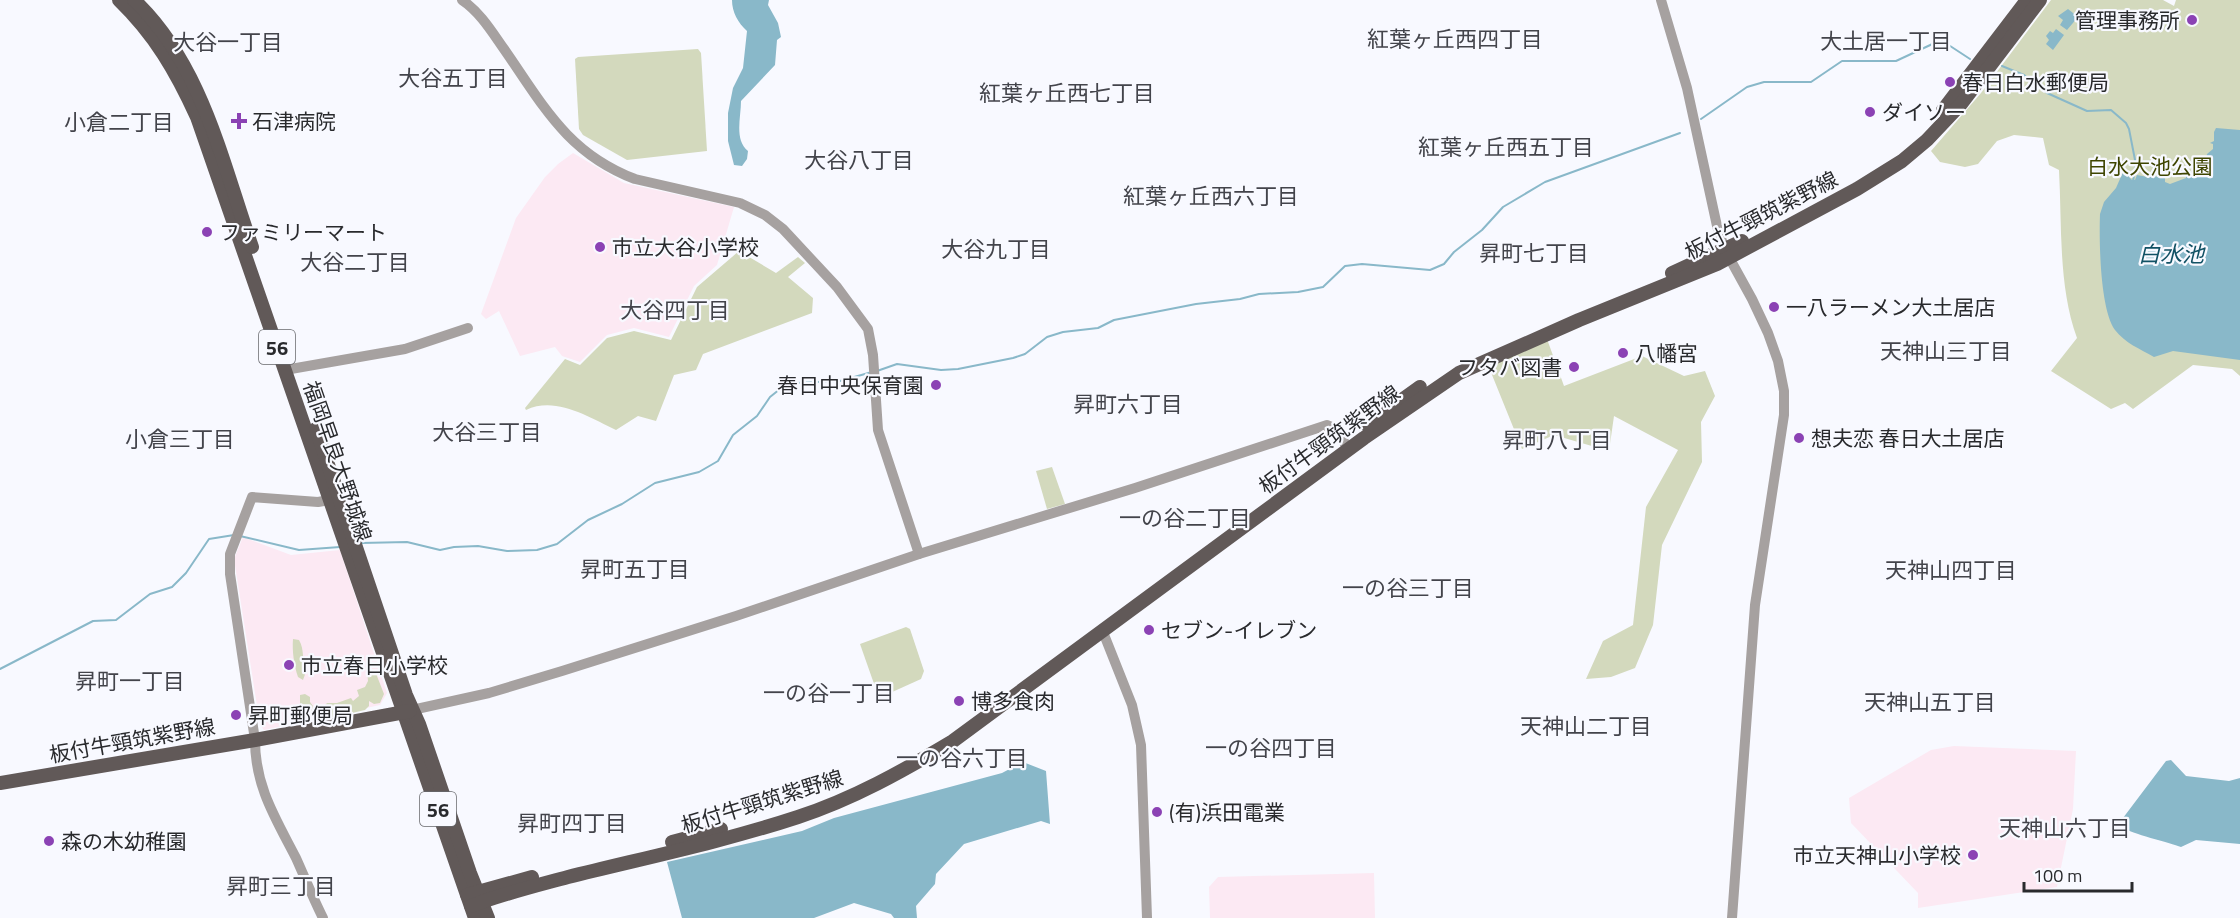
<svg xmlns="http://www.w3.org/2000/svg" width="2240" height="918" font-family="'Titillium Web','Noto Sans JP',sans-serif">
	<rect width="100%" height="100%" fill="#f8f9ff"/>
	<g fill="#fce9f3">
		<path d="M573 153 624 183 734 207 717 265 694 286 669 337 634 328 607 335 580 362 562 356 555 347 520 356 499 311 486 319 481 314 516 218 545 177 558 164Z"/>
		<path d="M243 537 291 555 340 550 387 693 380 705 264 730 260 725 234 559Z"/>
		<path d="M1954 746 2076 751 2073 809 2057 887 1918 908V893L1851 823 1849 798 1931 750Z"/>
		<path d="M1374 873 1375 918H1210L1209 887 1218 877Z"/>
	</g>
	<g fill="#d3d9bd">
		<path d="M2051 0H2163L2174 6 2176 0H2240V376L2232 369 2193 365 2133 409 2125 403 2111 409 2051 371 2077 338C2058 286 2062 224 2059 170L2049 165 2043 138 2014 135 1997 141 1978 164 1965 167 1940 162 1931 151 1981 93Z"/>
		<path d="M698 49 701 53 707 151 627 160 583 135 579 129 575 59 578 57Z"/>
		<path d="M739 251 776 273 798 257 805 263 788 277 813 298 812 313 703 354 696 370 674 375 656 421 638 416 616 430C588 417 556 396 526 410L525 408 565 359 580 365 607 338 634 331 671 340 697 287Z"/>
		<path d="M1547 339 1564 386 1642 356 1684 376 1705 371 1715 396 1701 422 1702 462 1662 545 1653 625 1635 668 1611 677 1586 679 1603 641 1633 625 1646 507 1678 450 1614 416 1609 451 1554 435 1522 449 1488 365Z"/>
		<path d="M1052 467 1065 504 1047 509 1036 471Z"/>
		<path d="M906 627 910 629 924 671 921 679 879 698 860 644Z"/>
		<path d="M293 639 299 640C305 650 301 660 307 669L303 680 298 677C294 665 292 651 293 639Z"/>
		<path d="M367 669 375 671 384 694 380 703 374 704 369 701V706L365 710 322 720 319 712 327 703H337L351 698 353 701 359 696 357 690 365 687 368 681Z"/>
		<path d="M305 694 310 697V702L313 706 311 714 306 715 300 703V695Z"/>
	</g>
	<g fill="#89b8c9">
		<path d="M732 0H769L768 5 778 23 781 37 777 40 775 65 741 101C741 118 734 139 748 151L747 159 742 166 734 165 728 141V113L733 88 743 68 747 31C738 23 732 12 732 0Z"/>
		<path d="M2068 9 2078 17 2067 30 2060 25 2063 20 2058 16Z"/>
		<path d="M2056 29 2064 35 2053 50 2046 44 2049 40 2046 36 2050 31 2053 33Z"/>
		<path d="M2216 128 2240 130V360L2173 351 2154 357C2140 349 2125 343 2115 330 2100 309 2099 242 2100 214L2104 202 2116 188 2123 172 2130 173 2129 177 2132 180H2135L2137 175 2148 177 2165 176V182L2170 184 2186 178V175L2193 172 2198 165 2202 164 2206 159 2207 154 2213 149V144L2210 143 2214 141V132Z"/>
		<path d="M2171 760 2186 776 2229 781 2240 778V844L2196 840 2181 847C2171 843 2129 833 2124 828L2123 818 2166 761Z"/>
		<path d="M1023 762 1046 771 1050 824 1041 821 964 844 936 874 935 884 916 906 917 918H894L891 914 854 903 814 918H682L667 862 802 831 834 818 1002 773Z"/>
	</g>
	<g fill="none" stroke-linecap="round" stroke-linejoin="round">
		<g stroke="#89b8c9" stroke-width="2">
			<path d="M2002 66 2024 75 2047 93 2087 111 2111 110 2126 123 2129 129 2136 165 2133 181"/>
			<path d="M1701 119 1747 87 1764 82H1811L1842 61H1896L1941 40 1970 59"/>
			<path d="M877 371 897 364 941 370 958 369 1013 358 1025 354 1047 337 1063 332 1098 328 1114 320 1196 304 1240 299 1259 294 1298 292 1323 287 1345 266 1362 264 1430 270 1444 264 1454 252 1482 230 1503 207 1545 182 1680 133"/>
			<path d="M240 536 299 550 340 547"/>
			<path d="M361 543 407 542 440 550 454 547 478 546 507 551 537 550 557 544 588 520 622 504 655 483 699 472 718 461 733 435 757 416 770 397 780 389 794 383 840 381 872 372"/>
			<path d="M0 669 93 621 116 620 150 594 172 587 186 573 209 539 234 535"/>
		</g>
		<g stroke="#a6a1a0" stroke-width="10">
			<path d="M462 0C480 12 492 32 504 49 543 105 567 153 635 179L740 203 765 215 783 229 837 287 868 329 873 355 878 430 919 554"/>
			<path d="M1661 0 1687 88 1717 226 1725 250 1752 299 1768 333 1778 361 1784 391V415L1755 605 1732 918"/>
			<path d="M285 370 405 349 468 328"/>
			<path d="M1103 632 1132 705 1141 745 1147 918"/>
			<path d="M412 710 489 693 562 671 736 616 919 554 1135 488 1327 425C1340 429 1343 437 1347 450"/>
			<path d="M323 918C313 898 305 878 296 858 276 819 255 787 255 740L230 574V554L252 497 318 502 335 499"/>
		</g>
		<g stroke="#615958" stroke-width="14">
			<path d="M119 0C155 35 176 71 197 117L475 918"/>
			<path d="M134 0C202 64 222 162 252 247"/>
			<path d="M1943 110 2027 0"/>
			<path d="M1672 273 1742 241"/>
			<path d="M1367 425 1420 387"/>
			<path d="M316 429 406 695 419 724 470 873 488 918"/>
			<path d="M0 783 255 740 410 711"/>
			<path d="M672 842 721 829"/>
			<path d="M467 895 532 877"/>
			<path d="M471 906C502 894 535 886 568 877 644 858 722 842 798 817 853 799 903 771 953 741L1364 438 1459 373 1579 320 1717 264 1857 189 1902 161 1927 140 1961 104 2040 0"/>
		</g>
	</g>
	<g fill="#8b42b4" stroke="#f8f9ff" stroke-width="2">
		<circle cx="2192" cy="20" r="6"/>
		<circle cx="1950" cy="82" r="6"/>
		<circle cx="1870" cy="112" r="6"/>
		<path d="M236 112h6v6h6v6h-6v6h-6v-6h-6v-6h6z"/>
		<circle cx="207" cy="232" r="6"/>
		<circle cx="600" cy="247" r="6"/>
		<circle cx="1774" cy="307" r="6"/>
		<circle cx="1623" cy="353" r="6"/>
		<circle cx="1574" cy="367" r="6"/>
		<circle cx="936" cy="385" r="6"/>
		<circle cx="1799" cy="438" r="6"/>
		<circle cx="1149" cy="630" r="6"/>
		<circle cx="289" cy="665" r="6"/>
		<circle cx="959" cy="701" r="6"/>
		<circle cx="236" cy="715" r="6"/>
		<circle cx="1157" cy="812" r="6"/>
		<circle cx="49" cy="841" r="6"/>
		<circle cx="1973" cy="855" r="6"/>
	</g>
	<g text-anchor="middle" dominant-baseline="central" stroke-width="4.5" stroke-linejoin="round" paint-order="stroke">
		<g fill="#f8f9ff" stroke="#67686c" stroke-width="1.5">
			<rect x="259" y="330" width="36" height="34" rx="4.5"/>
			<rect x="420" y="792" width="36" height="34" rx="4.5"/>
		</g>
		<g font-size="20" font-weight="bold" fill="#292a2d">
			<text x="277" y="347">56</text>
			<text x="438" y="809">56</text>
		</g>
		<g font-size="21" fill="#292a2d" stroke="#f8f9ff" text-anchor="start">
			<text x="2180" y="20" text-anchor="end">管理事務所</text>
			<text x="1962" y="82">春日白水郵便局</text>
			<text x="1882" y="112">ダイソー</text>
			<text x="252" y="121">石津病院</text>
			<text x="219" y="232">ファミリーマート</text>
			<text x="612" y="247">市立大谷小学校</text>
			<text x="1786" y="307">一八ラーメン大土居店</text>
			<text x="1635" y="353">八幡宮</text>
			<text x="1562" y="367" text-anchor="end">フタバ図書</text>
			<text x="924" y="385" text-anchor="end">春日中央保育園</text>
			<text x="1811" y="438">想夫恋 春日大土居店</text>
			<text x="1161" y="630">セブン-イレブン</text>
			<text x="301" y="665">市立春日小学校</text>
			<text x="971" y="701">博多食肉</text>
			<text x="248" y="715">昇町郵便局</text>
			<text x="1169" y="812">(有)浜田電業</text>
			<text x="61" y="841">森の木幼稚園</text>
			<text x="1961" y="855" text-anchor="end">市立天神山小学校</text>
		</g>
		<g font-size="21" fill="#3f4500" stroke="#f8f9ff">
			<text x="2150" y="166">白水大池公園</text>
		</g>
		<g font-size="21" fill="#292a2d" stroke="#f8f9ff">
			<text transform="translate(1761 215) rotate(-27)">板付牛頸筑紫野線</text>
			<text transform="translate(1329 439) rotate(-36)">板付牛頸筑紫野線</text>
			<text transform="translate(338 461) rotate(71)">福岡早良大野城線</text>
			<text transform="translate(132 740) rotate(-10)">板付牛頸筑紫野線</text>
			<text transform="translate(762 801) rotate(-17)">板付牛頸筑紫野線</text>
		</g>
		<g font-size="22" fill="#43444b" stroke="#f8f9ff">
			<text x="1455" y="39">紅葉ヶ丘西四丁目</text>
			<text x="1886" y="41">大土居一丁目</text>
			<text x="228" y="42">大谷一丁目</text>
			<text x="453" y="78">大谷五丁目</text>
			<text x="1067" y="93">紅葉ヶ丘西七丁目</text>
			<text x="119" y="122">小倉二丁目</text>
			<text x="1506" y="147">紅葉ヶ丘西五丁目</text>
			<text x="859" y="160">大谷八丁目</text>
			<text x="1211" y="196">紅葉ヶ丘西六丁目</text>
			<text x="996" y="249">大谷九丁目</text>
			<text x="1534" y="253">昇町七丁目</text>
			<text x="355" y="262">大谷二丁目</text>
			<text x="675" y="310">大谷四丁目</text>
			<text x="1946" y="351">天神山三丁目</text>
			<text x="1128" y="404">昇町六丁目</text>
			<text x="487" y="432">大谷三丁目</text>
			<text x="180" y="439">小倉三丁目</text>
			<text x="1557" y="440">昇町八丁目</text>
			<text x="1185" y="518">一の谷二丁目</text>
			<text x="635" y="569">昇町五丁目</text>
			<text x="1951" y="570">天神山四丁目</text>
			<text x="1408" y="588">一の谷三丁目</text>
			<text x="130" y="681">昇町一丁目</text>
			<text x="829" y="693">一の谷一丁目</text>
			<text x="1930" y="702">天神山五丁目</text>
			<text x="1586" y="726">天神山二丁目</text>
			<text x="1271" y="748">一の谷四丁目</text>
			<text x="962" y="758">一の谷六丁目</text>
			<text x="572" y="823">昇町四丁目</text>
			<text x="2065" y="828">天神山六丁目</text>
			<text x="281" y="886">昇町三丁目</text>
		</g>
		<g font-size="22" font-style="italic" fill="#115164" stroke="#f8f9ff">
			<text x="2171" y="254">白水池</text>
		</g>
	</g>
	<path d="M2024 882v9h108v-9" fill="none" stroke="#292a2d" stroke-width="3"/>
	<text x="2033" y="882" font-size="18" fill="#292a2d" stroke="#f8f9ff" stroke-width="4.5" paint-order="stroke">100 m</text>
</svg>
